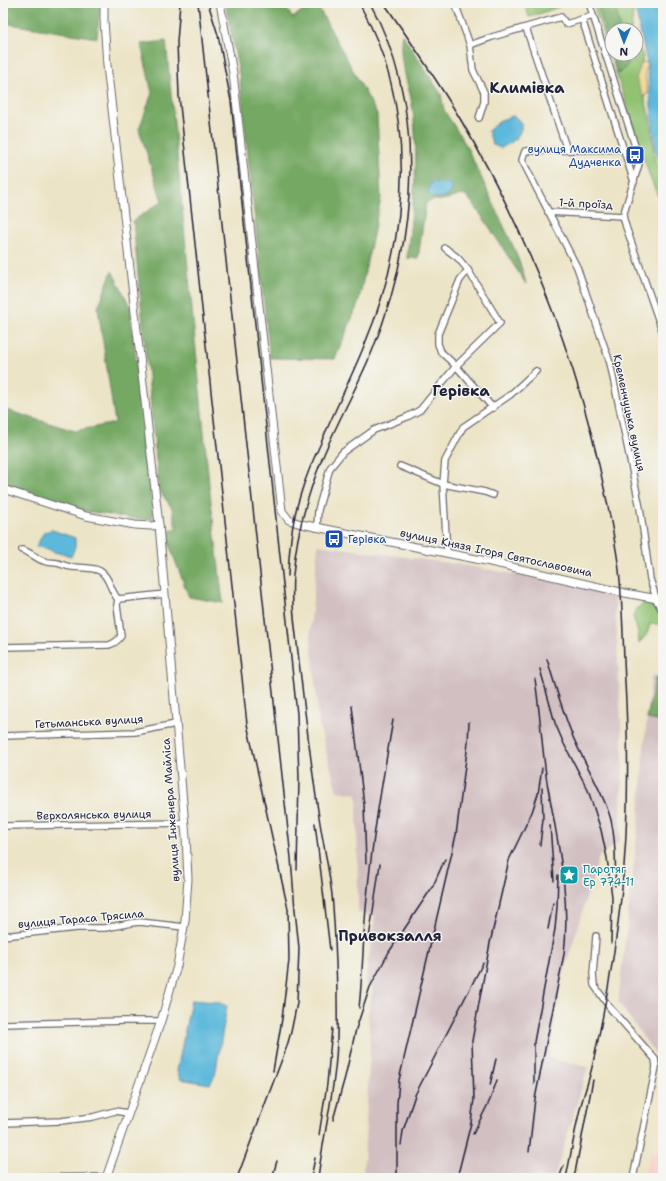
<svg xmlns="http://www.w3.org/2000/svg" width="666" height="1181" font-family="'Shantell Sans',sans-serif">
	<rect width="100%" height="100%" fill="#f6f6f2"/>
	<filter id="ink" filterUnits="userSpaceOnUse"><feTurbulence type="fractalNoise" baseFrequency=".025" numOctaves="2"/><feDisplacementMap in="SourceGraphic" scale="8" xChannelSelector="R" yChannelSelector="G"/><feConvolveMatrix kernelMatrix="1 2 1 2 8 2 1 2 1" color-interpolation-filters="sRGB"/></filter>
	<filter id="wash" filterUnits="userSpaceOnUse"><feTurbulence type="fractalNoise" baseFrequency=".012" numOctaves="4" result="noise"/><feDisplacementMap in="SourceGraphic" scale="16" xChannelSelector="R" yChannelSelector="G"/><feGaussianBlur stdDeviation="0.9" result="paint"/><feColorMatrix in="noise" values="0 0 0 0 0 0 0 0 0 0 0 0 0 0 0 0 0 1.4 0 .05"/><feComposite in="paint" operator="in"/></filter>
	<g filter="url(#wash)">
		<rect width="100%" height="100%" fill="#ece4c6"/>
		<path fill="#f7d1c9" d="M650 1151 663 1153V1178H644Z"/>
		<g fill="#d2bfc1">
			<path d="M318 545 463 565 609 591 615 600 623 763 620 841 599 856 560 986 549 1058 588 1067 554 1178H363L370 1046 368 1013 373 988 365 983 375 916 358 913 357 794 337 791 319 725 310 630Z"/>
			<path d="M663 675V1056L656 1055 618 1002 639 819 643 759 651 676Z"/>
		</g>
		<g fill="#91c272" stroke="#5a7256">
			<path d="M524 3H570L530 17H529Z"/>
			<path d="M593 3 634 4 631 30H612V54H636V42L643 56 640 79 650 119 655 161 663 172V207L651 180Z"/>
			<path d="M646 600C658 604 663 612 663 624H650L647 634 639 643 638 633 633 616 635 611Z"/>
		</g>
		<g fill="#74a864" stroke="#4b6550">
			<path d="M3 3H100L97 38 3 23Z"/>
			<path d="M225 3H283L293 18 311 3H316L377 114 381 198 358 304 335 359 270 358 239 73Z"/>
			<path d="M597 3H615L620 30H612V53Z"/>
			<path d="M402 34 441 94 444 110 466 145 514 248 523 272 526 284 484 219 466 195C457 194 451 199 442 200 434 201 435 198 426 203L418 259 407 258C411 217 418 175 415 133 414 120 413 106 410 94 405 74 398 54 402 34Z"/>
			<path d="M166 41 209 484 223 603 189 597 165 534 176 528 172 508 159 490 133 221 162 201 139 129 152 93 141 44Z"/>
			<path d="M612 54H626L628 65 618 74Z"/>
			<path d="M112 271 130 306 153 520 128 518 85 511 3 483V409L75 431 115 423 98 308Z"/>
			<path d="M663 677V720L658 721 647 719 655 679Z"/>
		</g>
		<path fill="#eeda9e" stroke="#887e6c" d="M647 62 645 74 648 94 643 96 636 79 641 63Z"/>
		<g fill="#5db9db" stroke="#406e8b">
			<path d="M634 3H663V170L655 149 647 62Z"/>
			<path d="M513 116C524 121 523 131 515 139 512 143 506 145 501 148L493 145 488 131 501 120Z"/>
			<path d="M434 182 450 184C458 198 436 201 428 194L430 184Z"/>
			<path d="M52 530 75 538V547L71 557 63 553 62 554 51 551 50 549H45L43 548 36 547 44 532Z"/>
			<path d="M191 1000 217 1002 227 1006 215 1075 210 1084 180 1079 177 1071Z"/>
		</g>
	</g>
	<g filter="url(#ink)">
		<g fill="none" stroke-linecap="round" stroke-linejoin="round">
			<defs>
				<g id="minor">
					<path d="M455 3 470 45 473 70 484 92V102L479 118"/>
					<path d="M589 3 636 149 639 164 623 216 626 227 663 333"/>
					<path d="M582 19 634 182"/>
					<path d="M526 28 567 150"/>
					<path d="M470 45 492 37 561 17 566 24 593 16"/>
					<path d="M624 149 525 151 522 160 577 267 610 363 640 508 650 579 656 598"/>
					<path d="M548 212 623 216"/>
					<path d="M468 270 460 280 438 334V344L441 352 456 366 493 408"/>
					<path d="M400 466 443 484 485 492 493 495"/>
					<path d="M317 528 318 510 330 468 343 452 374 430 407 417 420 410 456 366 500 323 468 270 458 258 445 248"/>
					<path d="M22 550C31 552 36 559 44 561 48 563 53 562 57 563 62 564 66 567 72 567 80 568 92 567 100 571 110 577 110 591 118 599"/>
					<path d="M447 553 443 484 445 461 463 427 510 395 536 371"/>
					<path d="M655 598 663 612"/>
					<path d="M3 647 109 645C115 643 118 641 121 636L117 605 118 599 165 594"/>
					<path d="M3 736 135 732 176 724"/>
					<path d="M3 826 185 823"/>
					<path d="M3 936 77 928H105L131 923 140 922 184 927"/>
					<path d="M596 936 593 974 594 985 610 1008 655 1059 656 1067 633 1178"/>
					<path d="M3 1024 124 1021H161"/>
					<path d="M3 1123 61 1121 93 1117 115 1111 128 1113"/>
					<path d="M11 1178 106 1177"/>
				</g>
				<g id="tertiary">
					<path d="M104 3V20L107 65 159 525 186 837 188 879 185 921 177 966 161 1021 106 1178"/>
					<path d="M220 3 233 73 282 511 289 520 301 524 486 561 625 593 663 600"/>
					<path d="M3 489 86 516 135 525 151 526 159 525"/>
				</g>
			</defs>
			<use href="#minor" stroke="#69666c" stroke-width="8"/>
			<use href="#tertiary" stroke="#69666c" stroke-width="9"/>
			<use href="#minor" stroke="#fff" stroke-width="5.5"/>
			<use href="#tertiary" stroke="#fff" stroke-width="7"/>
			<g stroke="#22223b" stroke-width="1.5">
				<path d="M180 3 177 42 179 96 247 724 288 909 289 960 282 1019 273 1071"/>
				<path d="M198 3 291 858 295 910 299 948 297 1003 291 1032 287 1046 237 1178"/>
				<path d="M208 3 218 35 231 101 297 714 299 779 297 870"/>
				<path d="M384 3C411 42 438 81 462 122 530 238 579 365 606 497 611 521 616 546 619 570 623 607 623 645 625 682 629 754 629 826 621 898 615 954 605 1009 593 1063 590 1077 585 1091 581 1105 575 1129 571 1154 566 1178"/>
				<path d="M288 576C289 550 292 521 300 496 305 479 312 462 320 445 334 412 350 380 364 346 410 237 419 109 359 3"/>
				<path d="M547 659C555 686 563 712 573 737 584 763 604 793 611 820 616 842 616 864 615 886"/>
				<path d="M540 669 555 723 564 744 588 790 601 830 607 858 612 897 611 943"/>
				<path d="M352 706 364 805 366 863"/>
				<path d="M315 823 330 950"/>
				<path d="M550 825 554 881"/>
				<path d="M540 845 543 819 542 788"/>
				<path d="M548 929 553 903"/>
				<path d="M369 938 380 864"/>
				<path d="M359 1008C363 971 363 935 367 898 372 838 383 779 393 720"/>
				<path d="M534 1083V1042L555 929 557 907 558 875"/>
				<path d="M490 1085 496 1059"/>
				<path d="M333 1120 345 1077 356 1029 370 987 389 952 433 886 445 859"/>
				<path d="M473 1134 490 1100 497 1080"/>
				<path d="M319 1135 327 1084 332 1028"/>
				<path d="M401 1145 403 1131 415 1095 483 963"/>
				<path d="M529 1152 535 1099 564 954C571 896 557 839 547 782 542 748 540 713 535 679"/>
				<path d="M397 1177V1104L399 1080 456 835 468 743 469 722"/>
				<path d="M272 1178 277 1161"/>
				<path d="M311 1178 315 1158"/>
				<path d="M318 1178C323 1138 333 1099 336 1058 338 1036 337 1014 337 992 336 959 335 927 332 895 329 869 323 843 319 817 311 765 305 713 299 661 296 633 291 604 293 576 296 536 307 496 322 459 337 422 358 386 373 349 417 239 428 110 370 3"/>
				<path d="M457 1178 471 1123 474 1099 472 1041 490 943 509 860 532 812 538 794 542 768"/>
				<path d="M559 1178 564 1165"/>
				<path d="M574 1178 593 1080"/>
			</g>
		</g>
	</g>
	<defs>
		<symbol id="bus-square" viewBox="-11 -11 22 22"><rect x="-9" y="-9" width="18" height="18" rx="4" fill="#1a4fb4" stroke="#f6f6f2"/><path d="M-5-6H5V4H4V6H2V4H-2V6H-4V4H-5ZM-3.5-4V0h7V-4ZM-3.5 1.2v1.5H-2V1.2ZM2 1.2v1.5H3.5V1.2Z" fill="#fff"/></symbol>
		<symbol id="sight-square" viewBox="-11 -11 22 22"><rect x="-9" y="-9" width="18" height="18" rx="4" fill="#0f9aa8" stroke="#f6f6f2"/><path d="M0-6L1.8-2.2L6-1.7L2.9 1.2L3.7 5.4L0 3.3L-3.7 5.4L-2.9 1.2L-6-1.7L-1.8-2.2Z" fill="#fff"/></symbol>
	</defs>
	<g fill-rule="evenodd">
		<use href="#bus-square" x="624" y="144" width="22" height="22"/>
		<use href="#bus-square" x="323" y="528" width="22" height="22"/>
		<use href="#sight-square" x="558" y="864" width="22" height="22"/>
	</g>
	<g text-anchor="middle" dominant-baseline="central" stroke-width="3" stroke-linejoin="round" paint-order="stroke">
		<g font-size="11" fill="#164399" stroke="#f6f6f2" text-anchor="end">
			<text x="621" y="149">вулиця Максима<tspan x="621" dy="13">Дудченка</tspan></text>
			<text x="348" y="539" text-anchor="start">Герівка</text>
		</g>
		<g font-size="11" fill="#22223b" stroke="#f6f6f2">
			<text transform="translate(586 204) rotate(3)">1-й проїзд</text>
			<text transform="translate(629 413) rotate(78)">Кременчуцька вулиця</text>
			<text transform="translate(496 553) rotate(12)">вулиця Князя Ігоря Святославовича</text>
			<text transform="translate(89 722) rotate(-3)">Гетьманська вулиця</text>
			<text transform="translate(171 810) rotate(-94)">вулиця Інженера Майліса</text>
			<text transform="translate(94 815) rotate(-1)">Верхолянська вулиця</text>
			<text transform="translate(81 919) rotate(-5)">вулиця Тараса Трясила</text>
		</g>
		<g font-size="11" fill="#0d838f" stroke="#f6f6f2" text-anchor="start">
			<text x="583" y="869">Паротяг<tspan x="583" dy="13">Ер 774-11</tspan></text>
		</g>
		<g font-size="15" font-weight="bold" fill="#22223b" stroke="#f6f6f2">
			<text x="527" y="88">Климівка</text>
			<text x="461" y="391">Герівка</text>
			<text x="390" y="936">Привокзалля</text>
		</g>
	</g>
	<rect width="666" height="1181" fill="none" stroke="#f6f6f2" stroke-width="16"/>
	<g transform="translate(624 42) rotate(181)"><circle r="19" fill="#f6f6f2" stroke="#a1a1a9"/>
	<path d="M0-3L7 15L0 10L-7 15Z" fill="#1f6fb2"/>
	<text y="-6" font-size="11" font-weight="bold" text-anchor="middle" fill="#22223b">N</text>
	</g>
</svg>
